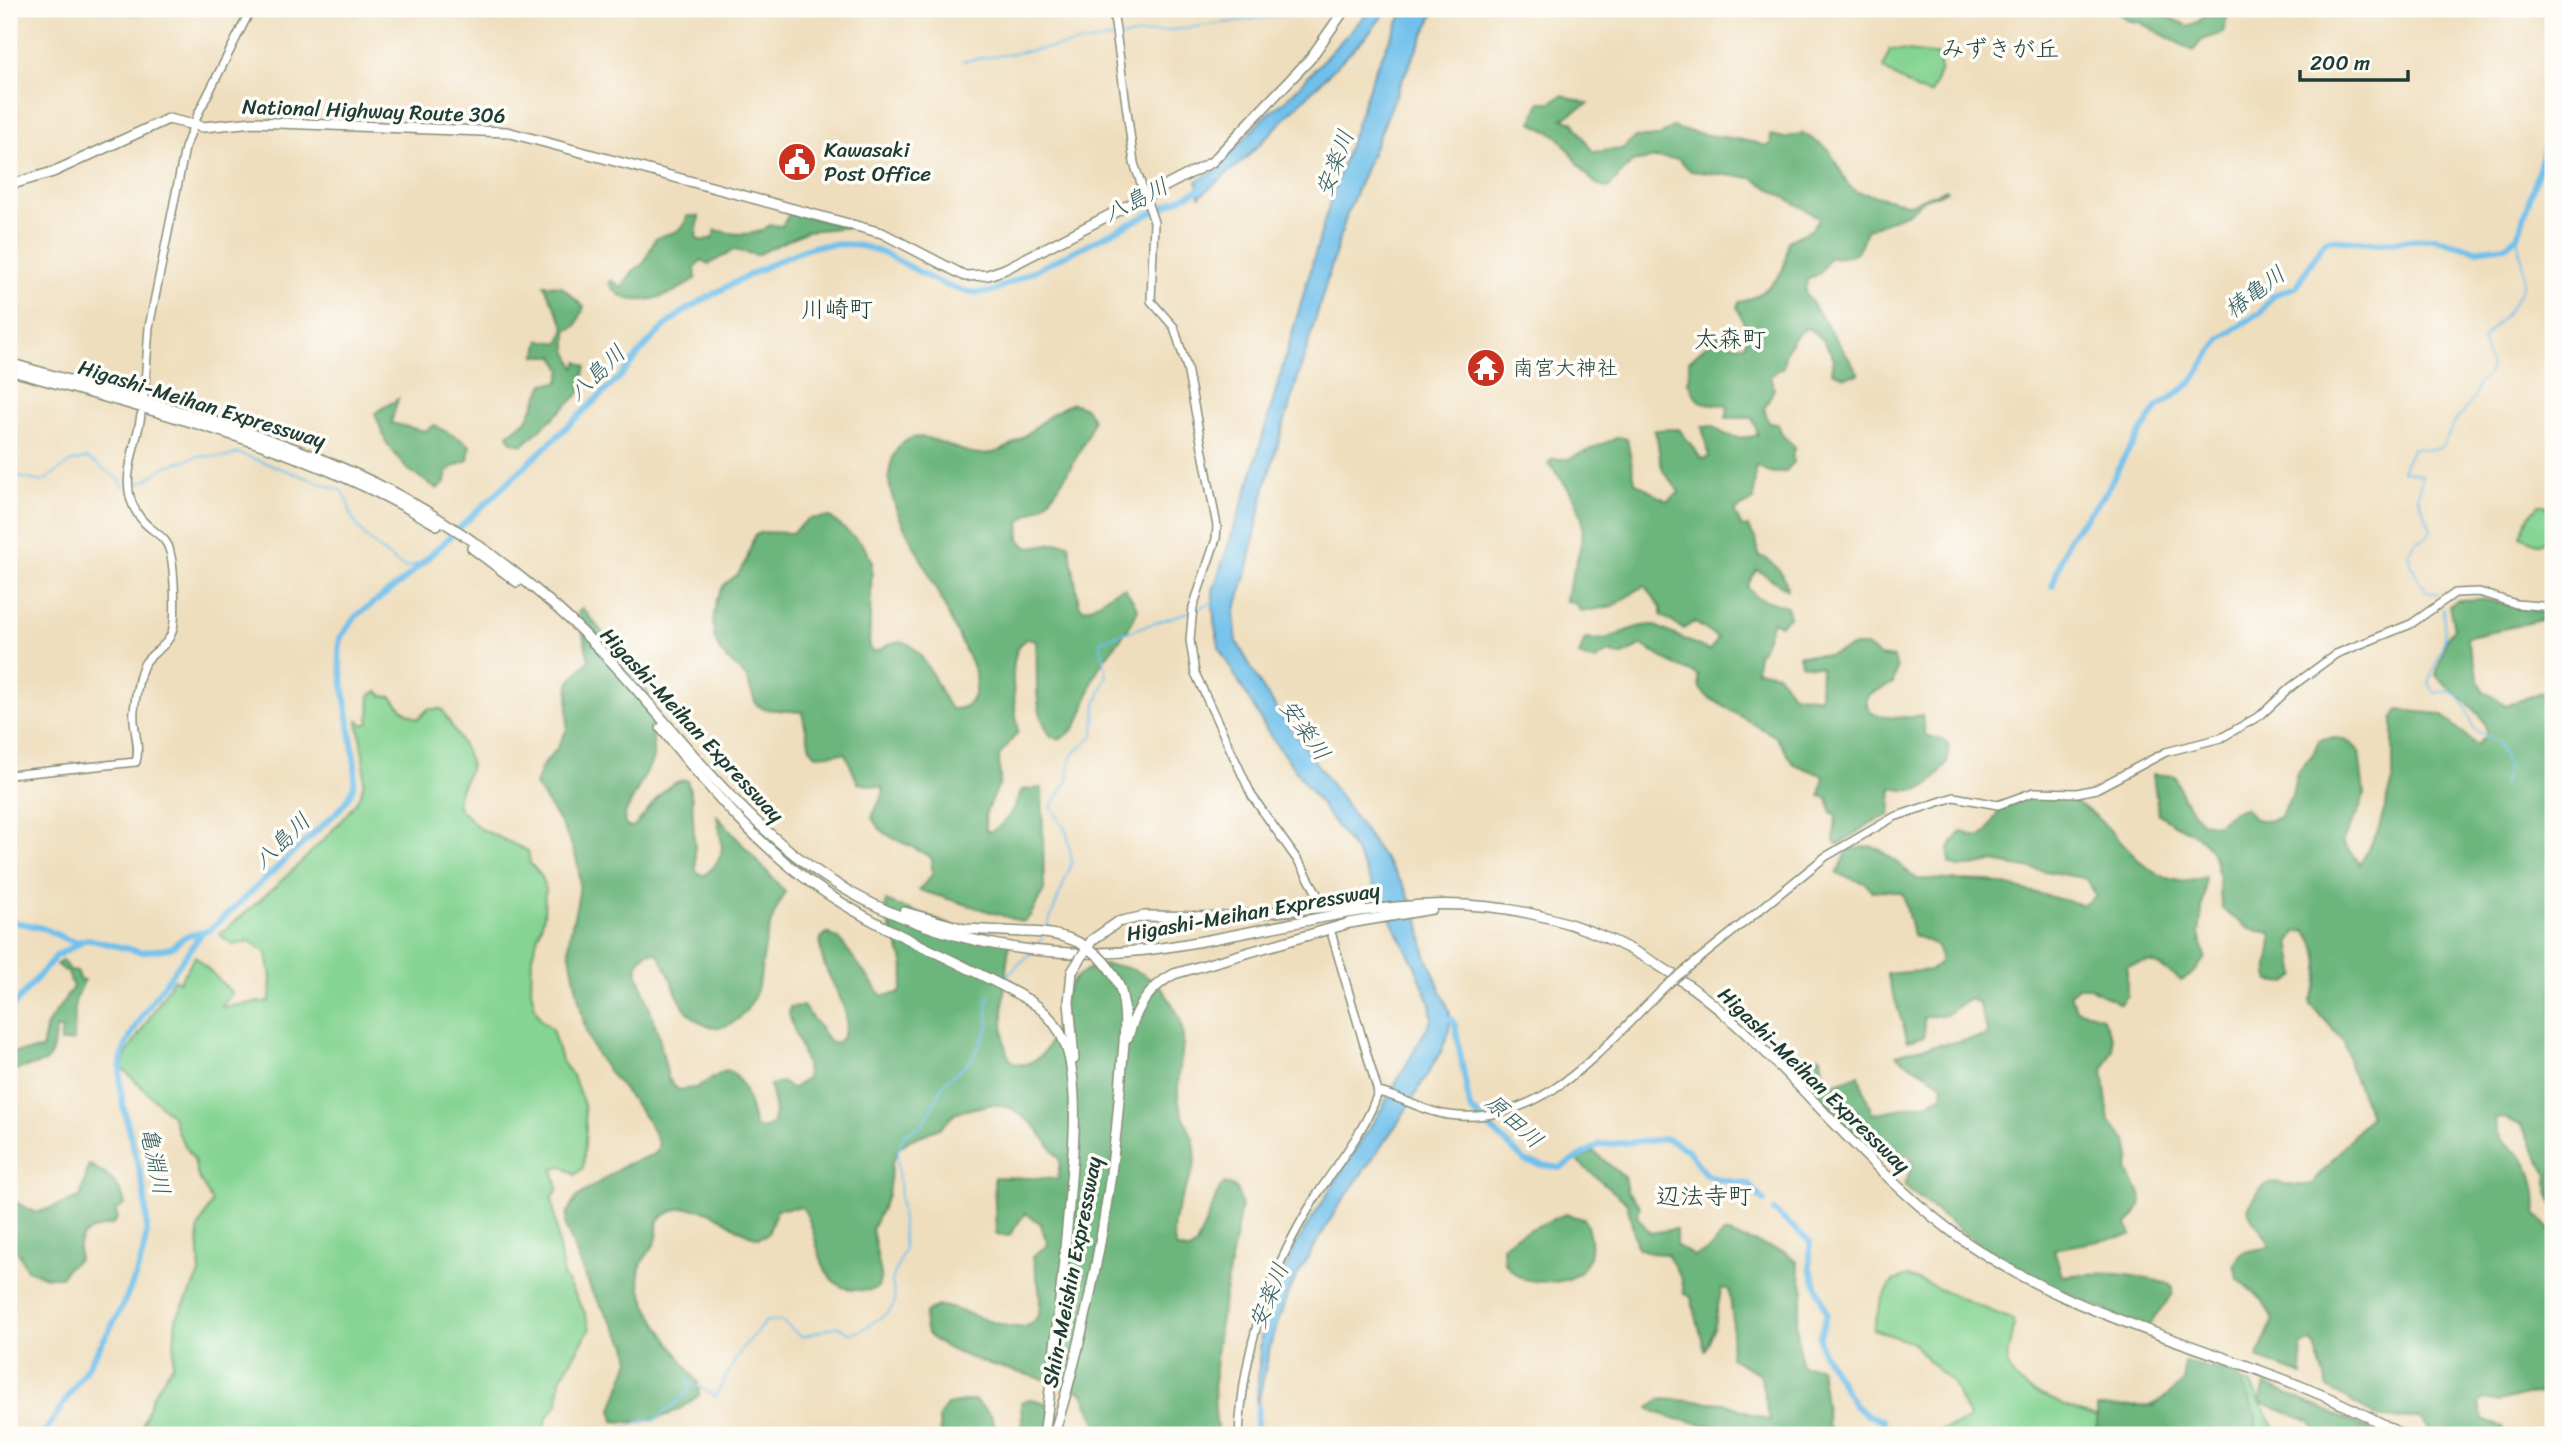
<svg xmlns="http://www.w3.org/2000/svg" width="2562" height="1444" font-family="Sriracha,'Klee One',sans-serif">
	<rect width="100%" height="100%" fill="#fdfcf7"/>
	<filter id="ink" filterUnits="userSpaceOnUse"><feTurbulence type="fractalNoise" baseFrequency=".0143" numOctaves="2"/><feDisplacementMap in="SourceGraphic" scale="14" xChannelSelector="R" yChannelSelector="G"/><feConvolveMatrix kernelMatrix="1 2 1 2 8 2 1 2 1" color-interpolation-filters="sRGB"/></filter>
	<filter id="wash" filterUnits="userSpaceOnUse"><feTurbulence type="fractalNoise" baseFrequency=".00686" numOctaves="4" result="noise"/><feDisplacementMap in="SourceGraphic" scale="28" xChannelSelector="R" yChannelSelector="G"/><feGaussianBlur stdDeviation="1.57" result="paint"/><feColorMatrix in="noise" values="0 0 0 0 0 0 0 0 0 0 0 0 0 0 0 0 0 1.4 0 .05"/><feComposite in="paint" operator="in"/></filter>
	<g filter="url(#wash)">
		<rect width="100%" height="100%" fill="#efdebd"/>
		<g fill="#85d493" stroke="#528864" stroke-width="2">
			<path d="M1890 49 1940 55V72L1931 94 1916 90 1883 68Z"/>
			<path d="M2538 505H2545L2553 516V536L2539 544 2520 536 2529 516Z"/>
			<path d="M378 691 383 696 392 697 403 710 418 719 428 709H442C448 721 470 753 470 764 468 781 455 789 458 807L479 828 528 851 530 863 542 877 545 889 544 916 532 956 531 989 535 1008 541 1020 552 1029 561 1060 573 1076 584 1105 586 1129 583 1168 575 1175 562 1166 553 1170 558 1189 552 1198 563 1275 584 1311 590 1329 560 1379 558 1404 547 1417 544 1435H139L153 1395 173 1364 176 1319 200 1274 198 1229 212 1202 197 1174 194 1160 178 1134 173 1117 122 1068 126 1055 174 979 179 982 195 956 232 993 222 1007 270 1001 271 977 267 953 249 941 233 945 219 934C247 914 353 819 362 790 368 768 360 742 358 720L364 725 369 722 370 695Z"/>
			<path d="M1908 1276 2013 1320C2017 1336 2003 1350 2009 1368 2015 1385 2035 1393 2051 1399 2062 1404 2074 1411 2086 1414 2124 1426 2184 1390 2217 1372L2251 1385 2273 1425 2285 1435H1928L1967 1421 1969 1417 1952 1382 1937 1370 1913 1343 1873 1329 1881 1301 1893 1281Z"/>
		</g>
		<g fill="#6cb67d" stroke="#467a58" stroke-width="2">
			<path d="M2114 9H2150L2188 26 2198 22 2211 9H2229L2223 33 2202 40 2193 51 2141 23 2127 20Z"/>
			<path d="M1563 95 1588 104 1563 118 1573 122 1593 152 1622 149 1635 137H1658L1672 127C1703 138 1735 135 1766 146L1771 144 1770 135 1785 138 1803 133 1829 150 1848 185 1857 192 1910 204 1946 189 1947 191 1923 200 1908 213 1866 230C1858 258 1855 256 1829 258L1820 273 1807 280 1805 292 1859 374 1845 377 1832 372 1834 358 1823 340 1808 328C1792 334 1784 352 1783 367L1770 376 1774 389 1764 409 1769 423 1778 424 1782 435 1795 447 1792 454 1794 462 1785 472 1773 473 1755 466 1754 500 1734 511 1742 527H1748L1756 540 1759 556C1772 559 1786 575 1787 589L1757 570 1747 586 1756 597 1787 607 1790 616 1780 625 1773 621 1762 650 1758 654 1756 670 1778 674 1792 694 1820 698 1821 667 1801 664 1799 655H1829L1855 646H1866L1879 656 1894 658 1897 669 1893 683 1868 695C1858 723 1905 718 1922 715L1925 734C1931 739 1940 737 1945 741 1959 754 1934 786 1920 789 1912 791 1901 790 1892 788L1890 815 1872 822 1838 845 1834 842 1836 814 1832 813 1828 798 1820 796 1824 776 1794 764 1776 737 1706 696 1700 688 1698 675 1669 662 1642 645 1621 656 1608 652 1594 661 1579 655 1585 639C1613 644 1629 624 1653 625L1710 651 1718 638 1694 622 1683 629 1661 615V608L1645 585 1613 606 1581 612 1576 604 1565 600C1583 532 1600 524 1549 464L1552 459H1568L1619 437 1627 439 1635 482 1667 501 1679 493C1675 483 1667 478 1663 470 1657 456 1661 443 1654 430L1679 429 1701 458 1706 459 1709 456 1702 427 1713 426C1725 438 1742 440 1758 435L1752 418H1726L1728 410 1726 405 1704 403 1697 399 1689 383V361L1720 333 1733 345H1745L1747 330 1737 307 1739 302C1754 300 1776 284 1783 269 1786 261 1787 250 1788 241L1811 230 1818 222V217L1752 178 1691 171 1678 159 1656 158 1632 162 1608 188C1588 188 1572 149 1557 136 1549 130 1539 129 1532 122L1540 102H1551Z"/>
			<path d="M790 213 851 227 807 231 757 255 734 250 709 264 701 260 695 268 696 278C674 296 627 315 609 283L611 280 622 288 633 271 644 263 655 239C669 230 682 237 687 216H699L696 237 700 241 713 238 716 230C734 235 756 237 770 225L782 226Z"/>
			<path d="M544 285 561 286 584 307 576 326 567 331V350L575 368 578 362 586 366 580 393 523 445 511 442 508 435 527 420 544 384 559 382 562 370 554 356H536L540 340 560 343 565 327Z"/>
			<path d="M398 399 391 423 425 431 435 425C447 434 459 436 470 446L468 460C456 467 446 466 445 482L437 489 406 468 386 442 375 413Z"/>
			<path d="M1073 403 1087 409 1093 420C1088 439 1057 495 1042 506 1034 512 1027 514 1020 522L1019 540 1027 547C1040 547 1057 540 1069 544L1079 604 1083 609C1099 608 1108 590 1125 588L1138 609C1129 635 1108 649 1096 673 1084 697 1087 726 1060 739L1051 737C1031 707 1039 675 1036 641L1028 638C1003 650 1016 708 1018 732L999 756 1000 782 985 815 986 830 990 832C1008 824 1014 807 1022 790L1042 788 1044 890 1030 916 1023 922 919 890 932 875V859C914 843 882 841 872 817L884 792 882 787 858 783 845 753 816 755 810 748 802 712 764 709 756 704 746 677 721 653 715 640 713 622 716 601 724 585 738 574 747 559 754 536 762 532 792 533 808 519 830 517 863 545 872 562 869 648 875 652C882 649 889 644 896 642 920 635 939 694 951 709 975 710 977 691 975 672 959 636 942 601 925 566 912 541 895 515 890 487 887 470 893 443 913 438 938 432 967 465 1002 450 1029 438 1045 413 1073 403Z"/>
			<path d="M2481 599 2547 613 2549 618 2466 638 2483 691 2493 695 2505 706 2542 692H2553V1205L2548 1191V1175L2521 1125 2505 1118 2495 1119C2498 1149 2514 1144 2527 1164 2535 1178 2538 1199 2536 1214L2553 1233V1393L2525 1395 2499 1402 2484 1399 2479 1403 2483 1420 2503 1427 2504 1435H2433L2421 1419 2379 1418 2328 1388 2315 1346 2311 1342 2301 1345 2302 1375 2257 1358 2273 1320 2263 1301 2238 1279 2234 1264 2243 1252 2270 1247C2266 1230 2249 1222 2248 1208 2271 1165 2276 1191 2312 1184L2370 1116 2350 1067 2344 1041 2311 1005C2309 997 2315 993 2317 984 2322 967 2318 944 2306 931L2296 932 2290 942 2296 976 2287 983 2270 981C2263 965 2275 951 2271 933L2249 929 2222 909C2217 882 2223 852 2196 835 2182 827 2170 824 2158 813L2153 774 2175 776 2183 798 2201 822 2217 825 2234 811 2245 808 2254 819 2270 821 2280 817 2292 795 2297 772 2313 754 2319 740C2334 735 2351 739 2359 752L2364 795 2361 806 2342 842 2360 864 2378 831 2393 781V719L2398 710 2441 714 2476 745 2485 737C2493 713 2448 692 2436 675L2447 637 2454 628 2449 606 2458 600Z"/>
			<path d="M582 608 644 682 653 707V759L625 814 624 821 627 827H633C650 812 663 780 687 780L692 798 696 871 704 876C729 855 722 845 717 816L785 892C777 906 771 920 767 936 762 956 762 982 753 999 739 1027 713 1038 690 1014 673 996 672 972 657 953L649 952 639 960 637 971 658 1033 668 1078 678 1090 695 1088 727 1070C746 1078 750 1109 755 1127L762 1129 772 1125 775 1112 770 1085 782 1082 792 1089 807 1078 806 1064 789 1015 790 1007 803 1006 831 1043 839 1042C865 1010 815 976 821 938L827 933 840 940 882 996 900 993C915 952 881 930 886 901L966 931 1010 939C1007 961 993 1060 1017 1064 1028 1066 1038 1059 1044 1052 1054 1040 1058 1008 1066 992 1084 953 1134 961 1160 987 1166 993 1171 1002 1175 1009 1192 1038 1176 1066 1178 1097 1180 1120 1199 1137 1195 1162 1190 1188 1163 1221 1177 1248L1189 1251 1196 1246 1220 1188 1225 1183 1237 1189 1241 1204C1230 1279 1205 1359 1218 1435H1101L1083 1393 1066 1385C1032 1375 957 1360 932 1338 924 1331 924 1323 925 1314 929 1311 934 1307 939 1306 964 1305 1038 1355 1040 1304 1041 1289 1035 1271 1033 1256L1048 1245 1040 1223 1025 1213 1009 1236 996 1234 994 1177 1058 1179 1060 1160 1048 1143 1034 1125 1011 1108 993 1104 957 1112 940 1128 910 1140 899 1148 892 1162 888 1195 872 1229 881 1275 878 1287C872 1292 865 1290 857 1290 813 1288 822 1234 802 1207L777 1209 768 1234 758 1238C726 1228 722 1209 686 1208 678 1208 661 1214 658 1222 656 1226 658 1233 657 1238 653 1252 638 1260 639 1276 639 1306 681 1357 698 1383L699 1395C673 1417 647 1425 614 1421L612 1409 630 1360 627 1345 592 1292 565 1226 567 1213 577 1197 625 1165 655 1154 659 1146C648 1106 601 1075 587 1034 584 1025 568 950 569 944 571 915 584 897 578 865 571 834 552 811 535 785L541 768 558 747 567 729 569 683 589 660 578 612Z"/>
			<path d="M2051 795C2108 800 2125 873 2179 881 2187 883 2197 879 2206 877L2199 934 2205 957 2195 972 2181 980C2159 967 2155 956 2127 966V995L2120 1004 2089 987H2078L2070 994 2076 1009 2102 1017 2112 1038 2113 1049 2103 1070 2109 1121 2127 1141 2130 1158 2127 1169C2140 1199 2152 1196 2127 1225L2131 1235 2054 1249 2062 1276C2103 1271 2130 1273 2169 1284L2173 1288V1294L2149 1325 2124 1319 2008 1267 1904 1186 1912 1166 1910 1156 1888 1153 1861 1143 1784 1054 1821 1057 1825 1087 1859 1075 1872 1114 1928 1103 1942 1096 1943 1085C1929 1072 1911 1067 1896 1055 1925 1044 1955 1044 1986 1036L1987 1030 1978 1002 1968 999 1946 1015 1924 1017V1037L1908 1041 1887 974 1931 970 1940 963C1942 943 1929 942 1913 935L1903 894 1888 890 1872 891 1865 883 1837 874 1848 850 1870 846 1881 850 1917 879 1989 881 2083 905 2096 896 2088 881 2083 878 1993 862 1960 868 1949 864V848L1962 831C1995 848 1985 821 2003 808 2017 798 2034 797 2051 795Z"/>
			<path d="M62 960 70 971 78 972 79 980 84 981 75 1001 74 1041 60 1042 62 1029H56L52 1052 46 1062 11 1071 9 1081V1053L42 1049 47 1025 73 987 68 973 57 965Z"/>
			<path d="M1594 1152 1624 1177 1627 1191 1640 1206 1637 1216 1650 1233 1676 1229V1245L1694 1256 1708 1251 1724 1233 1785 1252 1796 1261 1804 1291 1796 1322 1801 1366 1820 1367 1828 1426 1836 1435H1731C1708 1418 1675 1425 1649 1408L1660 1399 1724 1403 1770 1421 1760 1374 1730 1358 1733 1321 1729 1289H1721L1714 1330 1705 1350 1691 1297 1684 1293 1682 1279 1667 1254 1650 1253 1637 1247 1627 1203 1576 1160Z"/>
			<path d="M89 1165C106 1173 122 1186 125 1205L116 1210 117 1219 112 1225C90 1228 75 1234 79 1259L67 1268 61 1277H46L27 1270 18 1252 9 1246V1199L36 1213 80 1198Z"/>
			<path d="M1565 1214 1584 1219C1598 1250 1589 1279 1553 1282 1543 1282 1529 1282 1520 1277 1514 1274 1509 1267 1504 1262L1503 1246 1517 1235Z"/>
			<path d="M2184 1362 2238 1374 2256 1416 2255 1435H2097V1407L2154 1406 2184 1382Z"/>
			<path d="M2265 1384 2382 1435H2318L2311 1422 2260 1402Z"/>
			<path d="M1029 1399C1054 1401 1058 1415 1067 1435H1023L1021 1402Z"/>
			<path d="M974 1400 991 1415 996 1435H940L939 1417 947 1405Z"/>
		</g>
		<g fill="#70c0eb" stroke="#487e90" stroke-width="2">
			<path d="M1371 9H1388L1368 34 1246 158 1200 196 1197 181 1218 169 1263 118 1286 100Z"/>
			<path d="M1405 9H1436L1402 80 1347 214 1265 487 1247 572 1234 614 1237 642 1263 689 1404 886 1419 920 1425 953 1450 1012 1449 1030 1442 1050 1399 1121 1336 1210 1289 1290 1270 1346 1256 1414 1261 1334 1272 1299 1296 1244 1382 1108 1432 1019 1430 1003 1415 966 1357 854 1271 737 1220 650 1214 622 1213 591 1249 484 1332 195 1375 70Z"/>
		</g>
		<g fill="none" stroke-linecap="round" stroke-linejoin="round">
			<g stroke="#70c0eb" stroke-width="2">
				<path d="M1121 37 1328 9"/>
				<path d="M963 61 1114 38"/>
				<path d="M9 467 20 477 42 482 71 462 87 458 119 479 124 487"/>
				<path d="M131 486 145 481 166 466 199 456 227 457 238 453 340 490C350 497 347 509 353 519 363 538 388 557 405 568L423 562"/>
				<path d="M2438 593H2429C2420 585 2411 566 2408 553L2416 541 2428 536 2431 528 2418 497 2422 475 2402 470 2413 448 2432 450 2442 447 2457 419 2474 398 2478 384 2488 375 2491 367 2482 340C2498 321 2527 297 2524 269 2523 257 2517 249 2518 236"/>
				<path d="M1196 609 1214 602"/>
				<path d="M2443 609 2445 637 2429 683 2435 693C2441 693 2447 690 2452 692 2462 695 2471 719 2474 729L2498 743 2508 767 2502 785"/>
				<path d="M1046 929 1072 862 1067 833 1051 806 1068 781 1071 757 1094 734 1096 704 1107 675 1100 641 1191 611"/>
				<path d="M1036 947 1043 938"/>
				<path d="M1005 977 1030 954"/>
				<path d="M713 1395 715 1397 741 1350 766 1321H781L802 1337 837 1326 849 1333 860 1331 890 1311 895 1302 892 1280 904 1250 897 1155 904 1134 923 1125 945 1082 973 1058 989 1027 987 1004 990 995"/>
				<path d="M590 1435H592"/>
				<path d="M608 1435 644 1420 654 1421 689 1392 688 1381 711 1394"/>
			</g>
			<g stroke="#70c0eb" stroke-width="6">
				<path d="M102 9 134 12 162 9"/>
				<path d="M2540 164 2553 121"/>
				<path d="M2052 586 2068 539 2107 491 2123 459 2158 407 2190 384 2221 338 2261 312 2273 295 2296 287 2324 242 2332 239 2380 243 2434 238 2476 250 2505 246 2518 236 2539 168"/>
				<path d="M9 921C20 923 31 925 42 928 58 933 70 947 88 939L141 952 171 948 184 937 210 930 339 810C352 796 356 784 355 764L339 657 340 638 356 616 403 581 620 377C637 356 654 334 675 318 697 301 791 251 817 246 837 243 856 243 875 250 912 263 952 301 993 291L1204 187"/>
				<path d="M9 1011 56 956 80 943"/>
				<path d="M1447 1019H1451L1455 1025 1470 1108 1526 1162 1560 1168 1599 1145 1667 1139 1688 1150 1705 1174 1717 1179 1748 1184 1764 1201"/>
				<path d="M1774 1211 1810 1242V1268L1827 1313 1819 1338 1823 1353 1854 1405 1867 1415 1882 1420 1885 1433"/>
				<path d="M43 1435C75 1386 136 1299 145 1243 156 1177 108 1107 123 1054 131 1024 181 963 201 934"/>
				<path d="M1256 1435 1258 1406"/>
			</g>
		</g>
	</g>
	<g filter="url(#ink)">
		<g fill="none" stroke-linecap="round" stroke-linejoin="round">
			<defs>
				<g id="major">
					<path d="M1113 9 1134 163 1154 222 1151 301 1174 327 1187 368 1217 526 1216 539 1193 607 1190 640 1195 673 1252 796 1303 868 1321 901"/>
					<path d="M144 398 149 327 185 148 198 114 251 9"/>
					<path d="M9 775 136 762C141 745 132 728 134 710 136 697 138 674 145 663 153 651 167 647 172 632 177 619 174 566 170 552 167 536 152 532 143 521 114 489 136 451 141 415"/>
					<path d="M1331 932 1378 1092"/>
					<path d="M1683 972 1825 857 1894 817 1954 797 1998 805 2034 792 2077 793 2096 789 2166 752 2221 738 2261 715 2291 687 2336 654 2411 624 2455 593 2479 592 2516 604 2553 607"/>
					<path d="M1239 1435C1243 1348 1269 1272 1315 1198 1336 1165 1366 1130 1378 1092 1402 1097 1424 1112 1449 1115 1544 1128 1604 1045 1667 985"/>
				</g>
				<g id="highway">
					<path d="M9 185 53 172 168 119 203 127 254 122 507 132 882 233 965 276 988 275 1005 269 1212 162 1310 59 1345 9"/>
					<path d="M9 363C131 399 260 427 375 483 441 516 502 559 557 608 674 712 739 847 890 912 971 947 1059 960 1146 950 1275 934 1397 885 1528 913 1727 954 1803 1119 1951 1231 2087 1334 2257 1350 2402 1435"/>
					<path d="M9 370C154 412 306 446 437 525"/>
					<path d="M472 548 517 582"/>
					<path d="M661 728C710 790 760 849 826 893 891 936 963 962 1030 1001 1052 1015 1065 1036 1070 1061 1079 1108 1072 1159 1069 1206 1062 1282 1055 1359 1044 1435"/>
					<path d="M904 912 965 929 1024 932"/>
					<path d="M1118 922 1145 916 1220 917 1360 904"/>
					<path d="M1072 972 1069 1002 1074 1059"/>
					<path d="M1128 1037C1136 1009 1148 988 1174 974L1350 923 1432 909"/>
					<path d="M1054 1435C1089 1319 1112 1199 1121 1078 1123 1048 1129 1017 1120 988"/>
				</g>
			</defs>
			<use href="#major" stroke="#878e78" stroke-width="10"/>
			<use href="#highway" stroke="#878e78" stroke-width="12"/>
			<use href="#major" stroke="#fff" stroke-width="7"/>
			<use href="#highway" stroke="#fff" stroke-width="9"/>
			<defs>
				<path id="major-bridge" d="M1667 985 1683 972"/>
				<g id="highway-bridge">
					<path d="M1024 932C1067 932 1102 945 1120 988"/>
					<path d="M1072 972 1092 940 1118 922"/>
				</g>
			</defs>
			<use href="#major-bridge" stroke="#878e78" stroke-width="10" stroke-linecap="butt"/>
			<use href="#highway-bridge" stroke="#878e78" stroke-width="12" stroke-linecap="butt"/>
			<use href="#major-bridge" stroke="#fff" stroke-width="7"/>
			<use href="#highway-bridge" stroke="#fff" stroke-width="9"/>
		</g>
	</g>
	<defs>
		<symbol id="civic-disc" viewBox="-11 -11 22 22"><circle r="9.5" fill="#c8321e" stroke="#fdfcf7"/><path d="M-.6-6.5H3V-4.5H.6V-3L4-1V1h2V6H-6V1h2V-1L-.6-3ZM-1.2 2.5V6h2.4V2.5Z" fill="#fff"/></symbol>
		<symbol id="temple-disc" viewBox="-11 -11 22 22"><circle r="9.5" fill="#c8321e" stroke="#fdfcf7"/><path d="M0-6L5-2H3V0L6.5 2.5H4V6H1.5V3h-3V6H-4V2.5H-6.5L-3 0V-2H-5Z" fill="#fff"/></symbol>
	</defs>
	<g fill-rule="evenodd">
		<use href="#civic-disc" x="775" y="140" width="44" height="44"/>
		<use href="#temple-disc" x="1464" y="346" width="44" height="44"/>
	</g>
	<g text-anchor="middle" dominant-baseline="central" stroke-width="7" stroke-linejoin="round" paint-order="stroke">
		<g font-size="21" fill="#1f3d34" stroke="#fdfcf7">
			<text transform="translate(374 111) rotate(2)">National Highway Route 306</text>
			<text transform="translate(202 404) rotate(17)">Higashi-Meihan Expressway</text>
			<text transform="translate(692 725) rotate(47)">Higashi-Meihan Expressway</text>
			<text transform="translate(1253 912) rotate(-10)">Higashi-Meihan Expressway</text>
			<text transform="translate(1814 1080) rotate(44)">Higashi-Meihan Expressway</text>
			<text transform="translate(1072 1272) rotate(-79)">Shin-Meishin Expressway</text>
		</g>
		<g font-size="21" fill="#1f3d34" stroke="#fdfcf7" text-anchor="start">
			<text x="824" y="150">Kawasaki<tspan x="824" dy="24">Post Office</tspan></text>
			<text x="1513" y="368">南宮大神社</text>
		</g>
		<g font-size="23" font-style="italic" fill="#335e62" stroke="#fdfcf7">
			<text transform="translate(1335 163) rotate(-69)">安楽川</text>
			<text transform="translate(1136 200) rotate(-27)">八島川</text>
			<text transform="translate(2255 292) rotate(-37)">椿亀川</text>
			<text transform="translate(597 373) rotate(-44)">八島川</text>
			<text transform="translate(1305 730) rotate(55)">安楽川</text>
			<text transform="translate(282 841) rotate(-44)">八島川</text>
			<text transform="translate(1514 1121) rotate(42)">原田川</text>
			<text transform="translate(155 1161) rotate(78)">亀淵川</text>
			<text transform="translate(1269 1296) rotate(-68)">安楽川</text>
		</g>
		<g font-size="24" fill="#1f3d34" stroke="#fdfcf7">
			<text x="2000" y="49">みずきが丘</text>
			<text x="837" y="309">川崎町</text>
			<text x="1730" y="339">太森町</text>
			<text x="1704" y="1196">辺法寺町</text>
		</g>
	</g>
	<rect width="2562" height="1444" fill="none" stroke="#fdfcf7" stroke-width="35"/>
	<path d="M2300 70v10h108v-10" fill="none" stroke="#1f3d34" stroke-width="3.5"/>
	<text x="2310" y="70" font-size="21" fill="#1f3d34" stroke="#fdfcf7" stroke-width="5" paint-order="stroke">200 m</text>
</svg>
